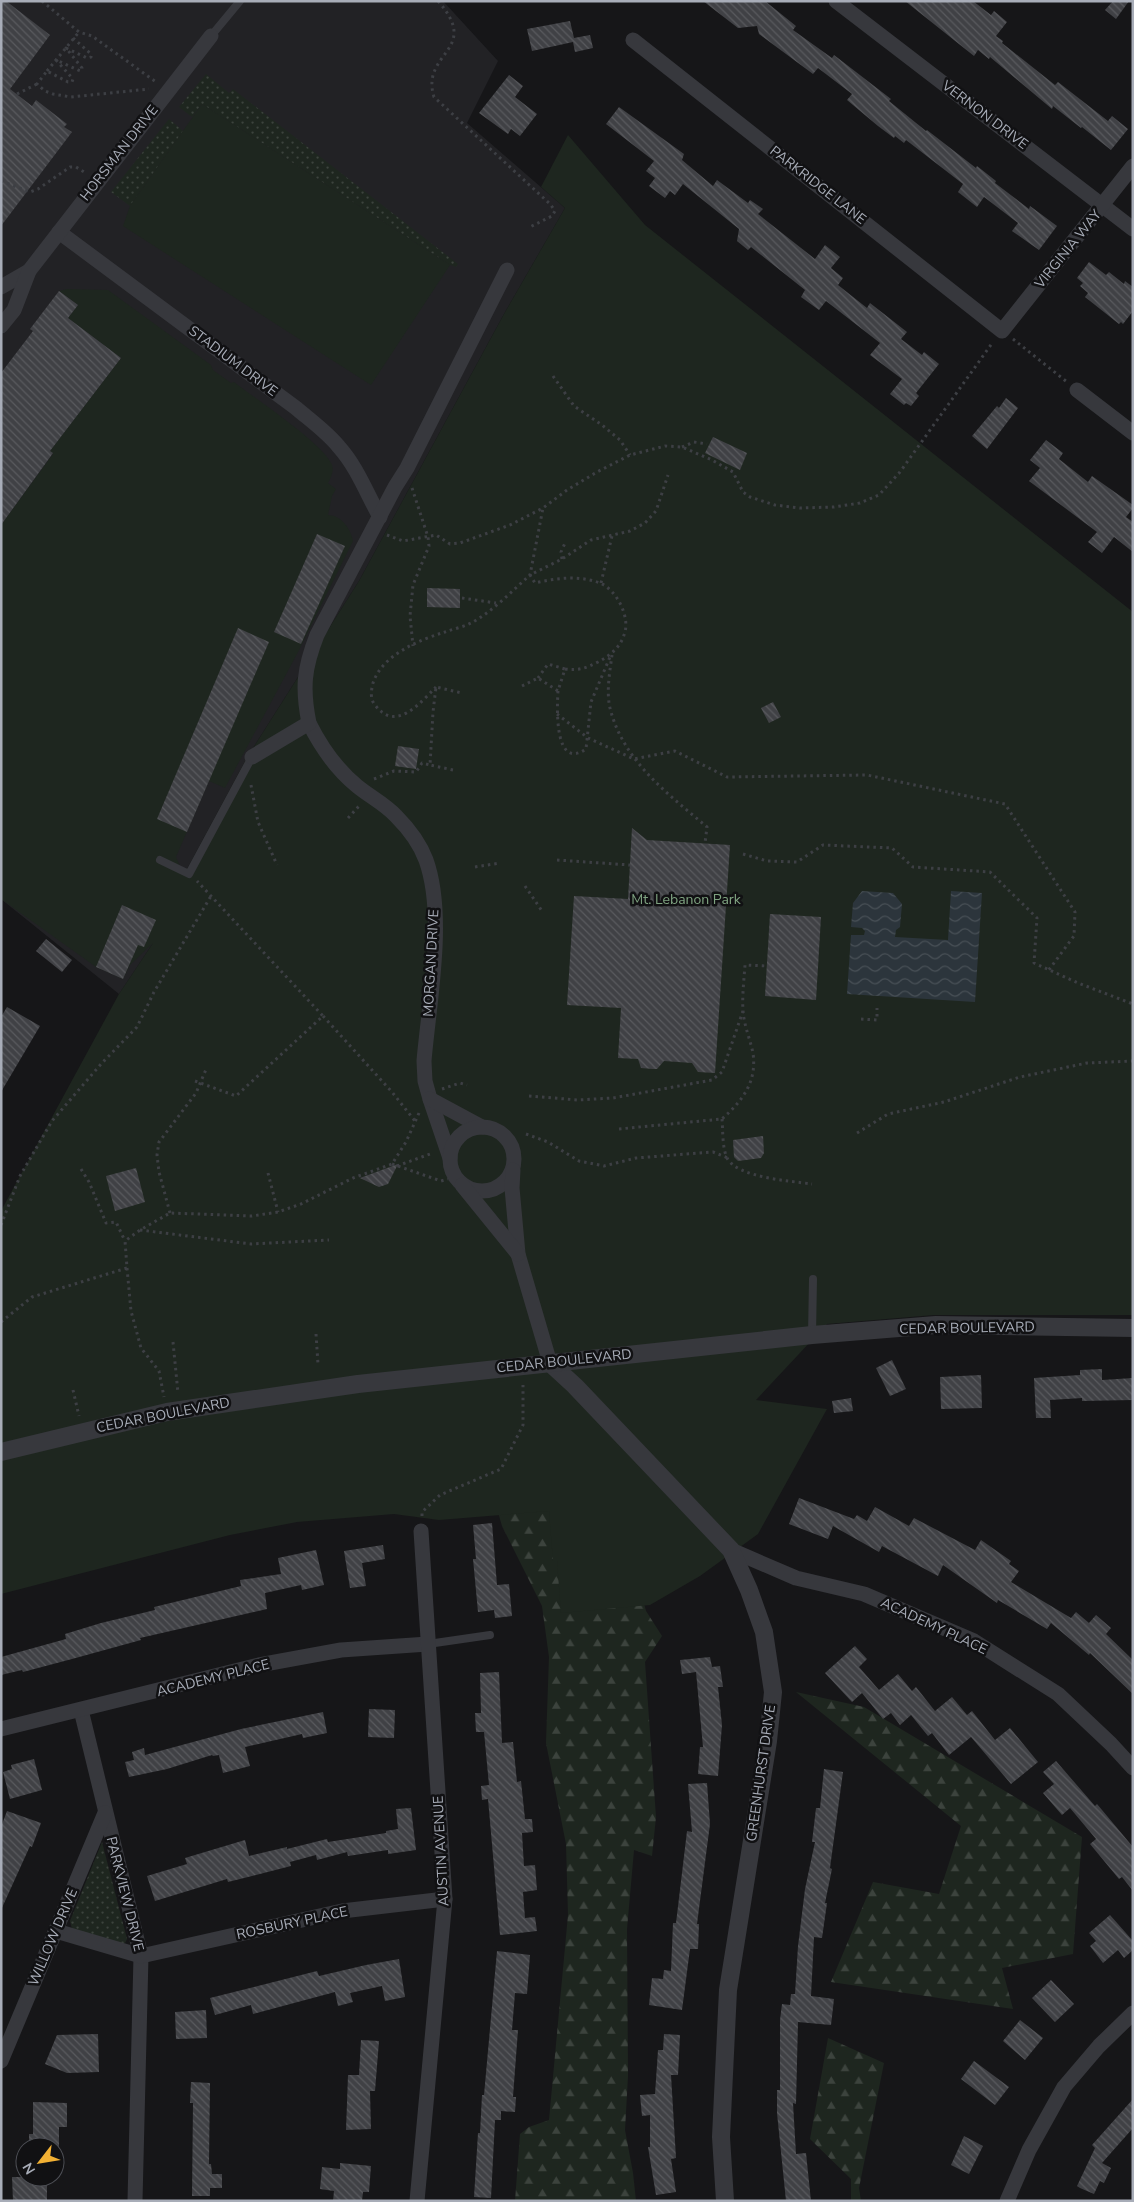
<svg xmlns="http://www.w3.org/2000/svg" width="1134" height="2202" font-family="'Nunito Sans',sans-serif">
	<defs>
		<pattern id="grass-dots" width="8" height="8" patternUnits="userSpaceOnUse" patternTransform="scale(1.25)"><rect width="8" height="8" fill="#1e261f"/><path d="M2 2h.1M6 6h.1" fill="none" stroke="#3c433d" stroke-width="1.8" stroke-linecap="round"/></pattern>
		<pattern id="forest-firs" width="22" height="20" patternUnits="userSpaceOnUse" patternTransform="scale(1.25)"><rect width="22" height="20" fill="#1e261f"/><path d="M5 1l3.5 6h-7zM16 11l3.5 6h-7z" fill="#3c433d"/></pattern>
		<pattern id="water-waves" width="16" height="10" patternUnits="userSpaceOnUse" patternTransform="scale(1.25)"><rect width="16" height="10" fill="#2c353c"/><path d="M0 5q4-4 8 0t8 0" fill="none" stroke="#485056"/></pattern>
		<pattern id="building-back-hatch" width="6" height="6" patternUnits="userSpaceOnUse" patternTransform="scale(1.25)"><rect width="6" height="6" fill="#404145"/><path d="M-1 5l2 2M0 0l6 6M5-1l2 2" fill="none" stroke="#595a5e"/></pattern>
	</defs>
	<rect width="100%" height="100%" fill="#161618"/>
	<path fill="#222225" d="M1 1H443L498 61 467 123 565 208 504 314 359 581 248 756 186 871 155 940 119 994 1 899Z"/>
	<g fill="url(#grass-dots)">
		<path d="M206 74 229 93 233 89 458 264 456 267 450 265 202 104 192 117 179 107Z"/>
		<path d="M169 119 183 131 130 206 111 192Z"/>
		<path d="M102 1842 127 1939 125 1943H117L72 1929 70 1921Z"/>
	</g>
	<g fill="url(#forest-firs)">
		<path d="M525 1469 635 1570 646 1611 662 1636 645 1662 656 1817 652 1856 634 1850 627 1929 628 2076 625 2130 633 2173 636 2201H515L520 2134 529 2127 549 2120 568 1915 566 1844 546 1743 549 1657 542 1606 502 1526 490 1484Z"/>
		<path d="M796 1692 864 1707 1082 1837 1073 1954 1002 1968 1013 2009 831 1982 873 1882 939 1894 961 1826Z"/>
		<path d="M828 2038 884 2063 859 2188 861 2201H851V2179L810 2139Z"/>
	</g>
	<g fill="#1e261f">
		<path d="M202 104 450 265 371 385 123 226 130 206Z"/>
		<path d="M568 135 645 225 1133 612V1315H934L827 1324 756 1400 827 1409 758 1534 700 1576 650 1605 561 1613 557 1561H553L549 1511 439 1520 394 1514 297 1522 230 1535 1 1594V1211L119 994 153 943 130 965 123 979 96 967 1 899V525L53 454 50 451 121 358 68 318 78 305 59 291 67 289 108 290 211 365 213 370 231 383 234 382C254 398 324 444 332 465 334 472 331 477 328 483L336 489 332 496 328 515C341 515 351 529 353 541L297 654 225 788 209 781 176 857 184 875 248 756 359 581 504 314 565 208 541 187Z"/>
	</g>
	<path fill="url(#water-waves)" d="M862 891 893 893 902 904 900 927 896 930 895 937 948 940 951 891 982 893 975 1002 847 994 851 935H864L865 931 862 928 851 927 853 903Z"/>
	<g fill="url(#building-back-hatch)">
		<path d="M1 1H6L50 35 10 89 32 106 36 100 67 124 64 127 72 132 1 226Z"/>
		<path d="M703 1H765L796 26 793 30 832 58 834 55 891 99 889 101 926 131 927 130 976 168 977 166 996 181 995 183 1029 209 1030 206 1057 226 1039 250 1012 231 1018 223 984 197 977 207 958 192 963 184 906 140 904 143 895 136 894 138 878 126 847 100 852 94 818 68 813 74 759 34 757 26 738 28Z"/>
		<path d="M905 1H973L991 15 994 11 1007 22 996 36 1003 41 1002 43 1055 85 1058 82 1108 121 1112 116 1128 129 1111 150 1082 127 1081 128 1053 106 1052 109 990 57 989 59 978 50 974 56Z"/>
		<path d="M1113 1H1129L1116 19 1105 10Z"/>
		<path d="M570 21 574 38 590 35 593 48 575 52 573 42 532 51 527 29Z"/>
		<path d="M509 75 523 86 515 97 537 114 520 136 511 129 508 134 479 113Z"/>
		<path d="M619 107 684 154 682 160 713 186 717 180 748 203 750 200 763 209 758 214 815 259 825 245 840 257 831 268 843 278 838 285 867 308 870 303 907 332 901 339 922 355 924 352 939 364 916 393 919 396 911 406 906 403 904 405 890 394 902 379 870 355 880 343 826 301 819 310 801 297 805 290 751 247 748 250 737 241 739 229 683 184 675 195 670 191 665 198 649 186 655 178 646 171 654 161 606 124Z"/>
		<path d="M1089 262 1106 275 1109 272 1124 284 1125 281 1133 287V311L1123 324 1121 322 1119 324 1085 297 1088 293 1080 286 1083 283 1077 278Z"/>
		<path d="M59 291 78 305 68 318 121 358 50 451 53 453 1 525V373L33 331 30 329Z"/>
		<path d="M1006 398 1018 408 987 449 972 436 997 406 999 408Z"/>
		<path d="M713 437 747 453 740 470 705 453Z"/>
		<path d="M1046 440 1063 453 1059 459 1088 482 1092 476 1133 505V508L1126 517 1133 522V552L1114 537 1102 553 1088 542 1097 532 1029 481 1040 468 1030 460Z"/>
		<path d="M317 534 345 546 301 644 274 632Z"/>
		<path d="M427 588 460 589V608L427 607Z"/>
		<path d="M238 628 269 642 187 832 157 819Z"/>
		<path d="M773 702 781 717 769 723 761 708Z"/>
		<path d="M398 746 419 749 416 769 395 766Z"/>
		<path d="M632 828 647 840 730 845 715 1073 698 1072 692 1063 664 1061 657 1069H653L641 1068 638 1059 618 1058 621 1008 567 1005 574 896 628 899Z"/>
		<path d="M122 905 156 920 144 947 138 945 123 979 96 967Z"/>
		<path d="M770 914 821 917 816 1000 765 996Z"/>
		<path d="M46 939 72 960 62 972 36 951Z"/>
		<path d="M7 1007 40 1026 1 1092V1017Z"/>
		<path d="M763 1136 764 1153 761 1158 738 1161 734 1157 733 1140Z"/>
		<path d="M398 1164 388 1184 379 1187 360 1178Z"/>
		<path d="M136 1168 145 1202 115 1211 106 1176Z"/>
		<path d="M892 1360 906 1389 890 1396 876 1368Z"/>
		<path d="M1102 1369V1380L1133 1378V1400L1082 1401V1398L1050 1400 1051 1418H1036L1034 1378 1080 1375V1370Z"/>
		<path d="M981 1375 982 1408 941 1409 940 1377Z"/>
		<path d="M851 1398 853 1411 834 1413 832 1401Z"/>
		<path d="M799 1498 854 1519 857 1515 867 1521 875 1507 909 1526 914 1518 975 1550 981 1540 1011 1561 1009 1564 1019 1571 1011 1582 1071 1618 1076 1612 1089 1623 1096 1615 1111 1628 1106 1634 1133 1660V1694L1090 1653 1089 1655 1051 1623 1047 1629 998 1600 997 1603 943 1565 938 1576 882 1546 879 1552 833 1526 828 1539 789 1524Z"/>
		<path d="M492 1523 497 1585 509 1584 512 1616 495 1618 494 1610 478 1612 473 1559H476L473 1525Z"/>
		<path d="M383 1545 385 1559 362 1563 366 1586 350 1588 344 1551Z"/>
		<path d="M316 1550 324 1585 302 1590 301 1585 265 1593 267 1609 140 1638 141 1640 72 1659 23 1672 22 1670 1 1675V1657L66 1639 65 1634 101 1623 155 1610 154 1607 241 1586 240 1580 281 1574 278 1558Z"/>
		<path d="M855 1646 867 1659 859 1667 879 1690 898 1674 912 1691 916 1687 935 1711 952 1697 967 1715 972 1711 995 1740 1010 1728 1038 1762 1011 1784 971 1737 949 1755 932 1733 928 1736 911 1715 900 1725 891 1713 883 1719 862 1693 852 1702 825 1673Z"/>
		<path d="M710 1657 712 1667 720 1666 723 1687H718L722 1725 718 1776 698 1774 700 1747H703L696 1672 682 1674 680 1660Z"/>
		<path d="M499 1672 502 1743 513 1742 517 1782 521 1781 525 1819H532L533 1832 522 1833 524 1866 535 1865 537 1890 523 1892 525 1918 535 1917 537 1931 500 1935 488 1799 482 1800 481 1786 489 1785 484 1732H476L475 1713H481L480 1673Z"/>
		<path d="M369 1709 395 1710 394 1738 368 1737Z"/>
		<path d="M323 1712 327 1733 303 1738 302 1734 245 1747 250 1766 223 1773 219 1755 213 1756 212 1755 167 1769 129 1777 125 1762 134 1760 132 1752 144 1748 145 1755 241 1729Z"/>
		<path d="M34 1759 42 1790 10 1799 3 1772 12 1769 11 1765Z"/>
		<path d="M1056 1761 1095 1806 1097 1804 1133 1847V1891L1122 1877 1119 1879 1090 1844 1096 1839 1070 1808 1062 1815 1043 1793 1054 1784 1043 1772Z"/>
		<path d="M824 1769 843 1772 830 1868 832 1869 825 1903H827L822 1938 814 1937 811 1996 834 1999 831 2025 798 2022 796 2104 793 2103 796 2154 806 2153 811 2201H786L777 2113V2090H780V2020L782 2004 790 2005 791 1994H795L798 1946 805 1889 815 1842H812L816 1808H820Z"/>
		<path d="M707 1783 710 1824 697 1924H699L698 1949H690L682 2010 649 2005 652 1978 663 1979 664 1970 671 1971 673 1923H676L687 1831 692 1832 688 1784Z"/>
		<path d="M411 1808 416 1850 388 1854V1850L348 1856 347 1852 317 1860 316 1855 290 1862 291 1866 228 1882 227 1879 155 1901 147 1876 187 1864 185 1858 245 1840 249 1856 287 1847V1849L327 1839 328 1842 386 1833V1831L398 1829 396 1809Z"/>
		<path d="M7 1811 41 1823 32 1847 30 1846 1 1910V1827Z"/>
		<path d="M1110 1915 1133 1941V1950L1124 1958 1118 1950 1103 1963 1090 1946 1096 1941 1089 1933Z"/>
		<path d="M497 1951 530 1955 527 1994 515 1993 512 2030H518L513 2097H516L515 2112 501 2111V2120H495L491 2198 474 2197 478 2133H480L482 2095H484Z"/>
		<path d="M399 1959 405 1997 385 2001 382 1986 350 1993 353 2002 338 2006 335 1992 253 2014 251 2005 215 2015 210 1998 317 1971 319 1976 366 1965Z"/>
		<path d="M1051 1980 1074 2004 1055 2022 1032 1998Z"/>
		<path d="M206 2010 207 2038 176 2039 175 2012Z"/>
		<path d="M1020 2020 1043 2038 1025 2060 1003 2041Z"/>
		<path d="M98 2034 99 2072 67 2073 45 2064 57 2035Z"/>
		<path d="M664 2034 680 2035 678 2075H671L676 2158 671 2159 676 2192 656 2195 648 2147H650V2115L642 2116 640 2095 655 2094 658 2050H663Z"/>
		<path d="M361 2040 379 2041 375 2091H370L371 2129 346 2130 348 2075H359Z"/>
		<path d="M974 2061 1009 2087 995 2105 961 2079Z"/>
		<path d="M191 2082 210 2083 209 2164H211L212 2174H222V2188H210V2196H192L193 2103H190Z"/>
		<path d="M1133 2099V2128L1102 2163 1111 2168 1104 2183 1100 2181 1094 2194 1080 2188 1077 2186 1095 2148 1092 2145Z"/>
		<path d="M33 2102 67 2103V2127H59V2147H29V2134H33Z"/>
		<path d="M964 2136 983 2146 969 2174 951 2165Z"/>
		<path d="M340 2163 371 2166 369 2192H363L362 2201H333L334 2191 320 2189 322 2167 340 2169Z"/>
		<path d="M12 2177H47V2201H13Z"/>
	</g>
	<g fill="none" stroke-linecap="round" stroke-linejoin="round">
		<g stroke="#3d3f44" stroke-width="3" stroke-dasharray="2.5 4" stroke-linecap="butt">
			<path d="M42 1 79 32 92 36 156 82"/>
			<path d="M438 1C482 51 420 52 434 97L550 204 555 211 552 216 530 227"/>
			<path d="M73 38 91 54V57L87 58 66 48 82 68 81 71 78 70 56 60 73 79 72 82H68L47 71 37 84 45 91 53 94 71 97 149 89"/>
			<path d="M47 71 79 32"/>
			<path d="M17 94 37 84"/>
			<path d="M1 181 30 192 38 189 70 167H76L84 172"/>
			<path d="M1013 339 1067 382"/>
			<path d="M553 376 574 406 602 425 620 440 630 455"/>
			<path d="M682 447 694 442 707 444"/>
			<path d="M412 488 428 537 429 546 413 585 410 616 413 646"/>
			<path d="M387 535 403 541 436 535 450 544 460 543 510 525 543 508 567 490 597 472 630 455 665 446 682 447 712 460 733 472 743 492 750 497 775 505 800 508 834 507 860 503 879 495 900 472 993 342"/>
			<path d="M562 559 561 552 565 543"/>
			<path d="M601 583 612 536"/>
			<path d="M462 598 496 603"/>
			<path d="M612 655C610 671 606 691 610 708 623 761 667 793 707 827L705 843"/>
			<path d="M565 669C578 671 586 668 598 662 609 656 620 648 624 635 631 618 617 590 600 583 579 575 556 578 535 583L530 575 562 559 591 540 630 531 645 523 656 511 668 475"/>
			<path d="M522 686 538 678 558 691 565 669 548 664 538 678"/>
			<path d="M436 687C420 703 396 733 375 705 370 699 371 691 373 683 382 655 419 640 445 632 453 629 463 627 471 623 492 612 512 591 530 575L543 508"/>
			<path d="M558 691C557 708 554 771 586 749L591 702 610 657"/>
			<path d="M557 714 588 738 634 759 675 751 727 777 867 775 1005 804 1075 912 1074 936 1048 971"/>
			<path d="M453 770 430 765 433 712 436 687 462 693"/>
			<path d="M374 779 394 771 416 772 422 763 430 765"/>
			<path d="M251 785 258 822 277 865"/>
			<path d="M348 818 360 805"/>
			<path d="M743 854 767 861 797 862 823 845 892 848 913 867 990 872 1037 918 1034 963 1078 983 1133 1004"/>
			<path d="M557 860 630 865"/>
			<path d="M475 867 500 863"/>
			<path d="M525 886 542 911"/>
			<path d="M323 1016 392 1092 415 1121"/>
			<path d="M861 1019 877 1020V1008"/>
			<path d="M195 1081 236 1096 323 1016 197 881"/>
			<path d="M442 1089 460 1083 467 1085"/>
			<path d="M529 1096 578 1100 613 1098 712 1080 722 1072 743 1011"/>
			<path d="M722 1119C723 1130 722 1147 727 1158 738 1178 791 1181 812 1184"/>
			<path d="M619 1129 722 1119C743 1100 757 1082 753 1053 750 1039 744 1025 743 1011 742 996 744 980 745 965L767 966"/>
			<path d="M857 1133 888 1114 944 1102 1020 1077 1087 1063 1133 1061"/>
			<path d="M526 1134 548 1142 579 1161 604 1166 636 1158 713 1152 728 1158"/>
			<path d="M392 1164 441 1181 448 1179"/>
			<path d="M397 1166 430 1154"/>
			<path d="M81 1169 89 1182 106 1223 116 1222 125 1241"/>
			<path d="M268 1173 278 1212"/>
			<path d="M170 1213 159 1172 157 1155 159 1142 196 1093 207 1067"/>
			<path d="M1 1225 20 1176 52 1121 101 1064 137 1027 154 992 211 896"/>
			<path d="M140 1230 251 1244 329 1240"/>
			<path d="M127 1268 131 1311 141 1348 159 1371 164 1397"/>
			<path d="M1 1322 32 1297 127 1268 125 1241 140 1230 170 1213 252 1216 278 1212 301 1204 353 1178 392 1164 406 1142 419 1113"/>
			<path d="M316 1334 318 1364"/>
			<path d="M173 1342 178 1393"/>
			<path d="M73 1390 79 1416"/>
			<path d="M422 1516V1512L440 1495 501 1469 523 1425V1385"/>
		</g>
		<g stroke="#37383d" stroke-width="8">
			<path d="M211 36 240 1"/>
			<path d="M160 860 189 874 252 757"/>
			<path d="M812 1335 813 1279"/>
			<path d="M428 1644 490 1635"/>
		</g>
		<g stroke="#37383d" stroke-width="15">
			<path d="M836 1 1133 229"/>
			<path d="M633 40 1002 331 1133 166"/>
			<path d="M59 232 296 408C310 420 327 432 339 447 357 467 367 494 380 517"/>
			<path d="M1 287 29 271"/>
			<path d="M1 326 14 310 29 271 211 36"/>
			<path d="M1077 390 1133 433"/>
			<path d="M309 723C321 747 335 768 357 786 369 796 385 804 396 816 408 828 420 844 426 860 446 916 429 1002 424 1061L425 1081 430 1099 450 1158"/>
			<path d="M252 757 309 723C302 688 304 668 317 635L395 487 407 468 507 270"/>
			<path d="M430 1099 482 1127"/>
			<circle cx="482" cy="1159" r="32"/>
			<path d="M513 1170 512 1188 518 1254 550 1363"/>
			<path d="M462 1185 518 1254"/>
			<path d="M731 1550 796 1578 864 1594 974 1641 1058 1694 1111 1744 1133 1768"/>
			<path d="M81 1710 141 1956 135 2201"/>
			<path d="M1 1729 259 1665 341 1650 428 1644"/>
			<path d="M56 1931 141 1956 342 1911 445 1899"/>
			<path d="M1 2061 105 1813"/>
			<path d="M417 2201 445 1899 421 1531"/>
			<path d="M1007 2201 1029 2150 1064 2087 1099 2046 1133 2013"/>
		</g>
		<g stroke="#37383d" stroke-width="18">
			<path d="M550 1363 575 1386 731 1550 749 1590 764 1632 773 1692 768 1741 728 1990 721 2137 725 2201"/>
			<path d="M1 1452 167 1412 358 1384 812 1335 936 1325 1133 1328"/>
		</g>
	</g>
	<g text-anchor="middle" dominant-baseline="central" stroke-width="5" stroke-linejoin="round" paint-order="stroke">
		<g font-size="14" fill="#a8adb8" stroke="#111113">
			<text transform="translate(985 115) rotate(37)">VERNON DRIVE</text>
			<text transform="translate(119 153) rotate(-52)">HORSMAN DRIVE</text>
			<text transform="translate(818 185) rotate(38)">PARKRIDGE LANE</text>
			<text transform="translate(1068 249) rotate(-51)">VIRGINIA WAY</text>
			<text transform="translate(233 361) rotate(37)">STADIUM DRIVE</text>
			<text transform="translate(431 963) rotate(-87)">MORGAN DRIVE</text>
			<text transform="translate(967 1328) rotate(-1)">CEDAR BOULEVARD</text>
			<text transform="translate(564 1361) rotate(-6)">CEDAR BOULEVARD</text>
			<text transform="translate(163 1415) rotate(-11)">CEDAR BOULEVARD</text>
			<text transform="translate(934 1626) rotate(25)">ACADEMY PLACE</text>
			<text transform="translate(213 1678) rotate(-14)">ACADEMY PLACE</text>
			<text transform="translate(761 1773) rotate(-82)">GREENHURST DRIVE</text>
			<text transform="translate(441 1851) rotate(-93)">AUSTIN AVENUE</text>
			<text transform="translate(125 1894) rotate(76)">PARKVIEW DRIVE</text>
			<text transform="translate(292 1923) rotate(-12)">ROSBURY PLACE</text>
			<text transform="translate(53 1937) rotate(-67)">WILLOW DRIVE</text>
		</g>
		<g font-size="14" fill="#7fa381" stroke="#111113">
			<text x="686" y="899">Mt. Lebanon Park</text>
		</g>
	</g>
	<rect width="1134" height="2202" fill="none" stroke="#a8adb8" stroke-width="5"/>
	<g transform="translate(40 2162) rotate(239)"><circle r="24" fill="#111113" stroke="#4d4f55"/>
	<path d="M0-4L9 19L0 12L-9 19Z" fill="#f2b134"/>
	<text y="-8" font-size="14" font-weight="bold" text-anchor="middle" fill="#a8adb8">N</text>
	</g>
</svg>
